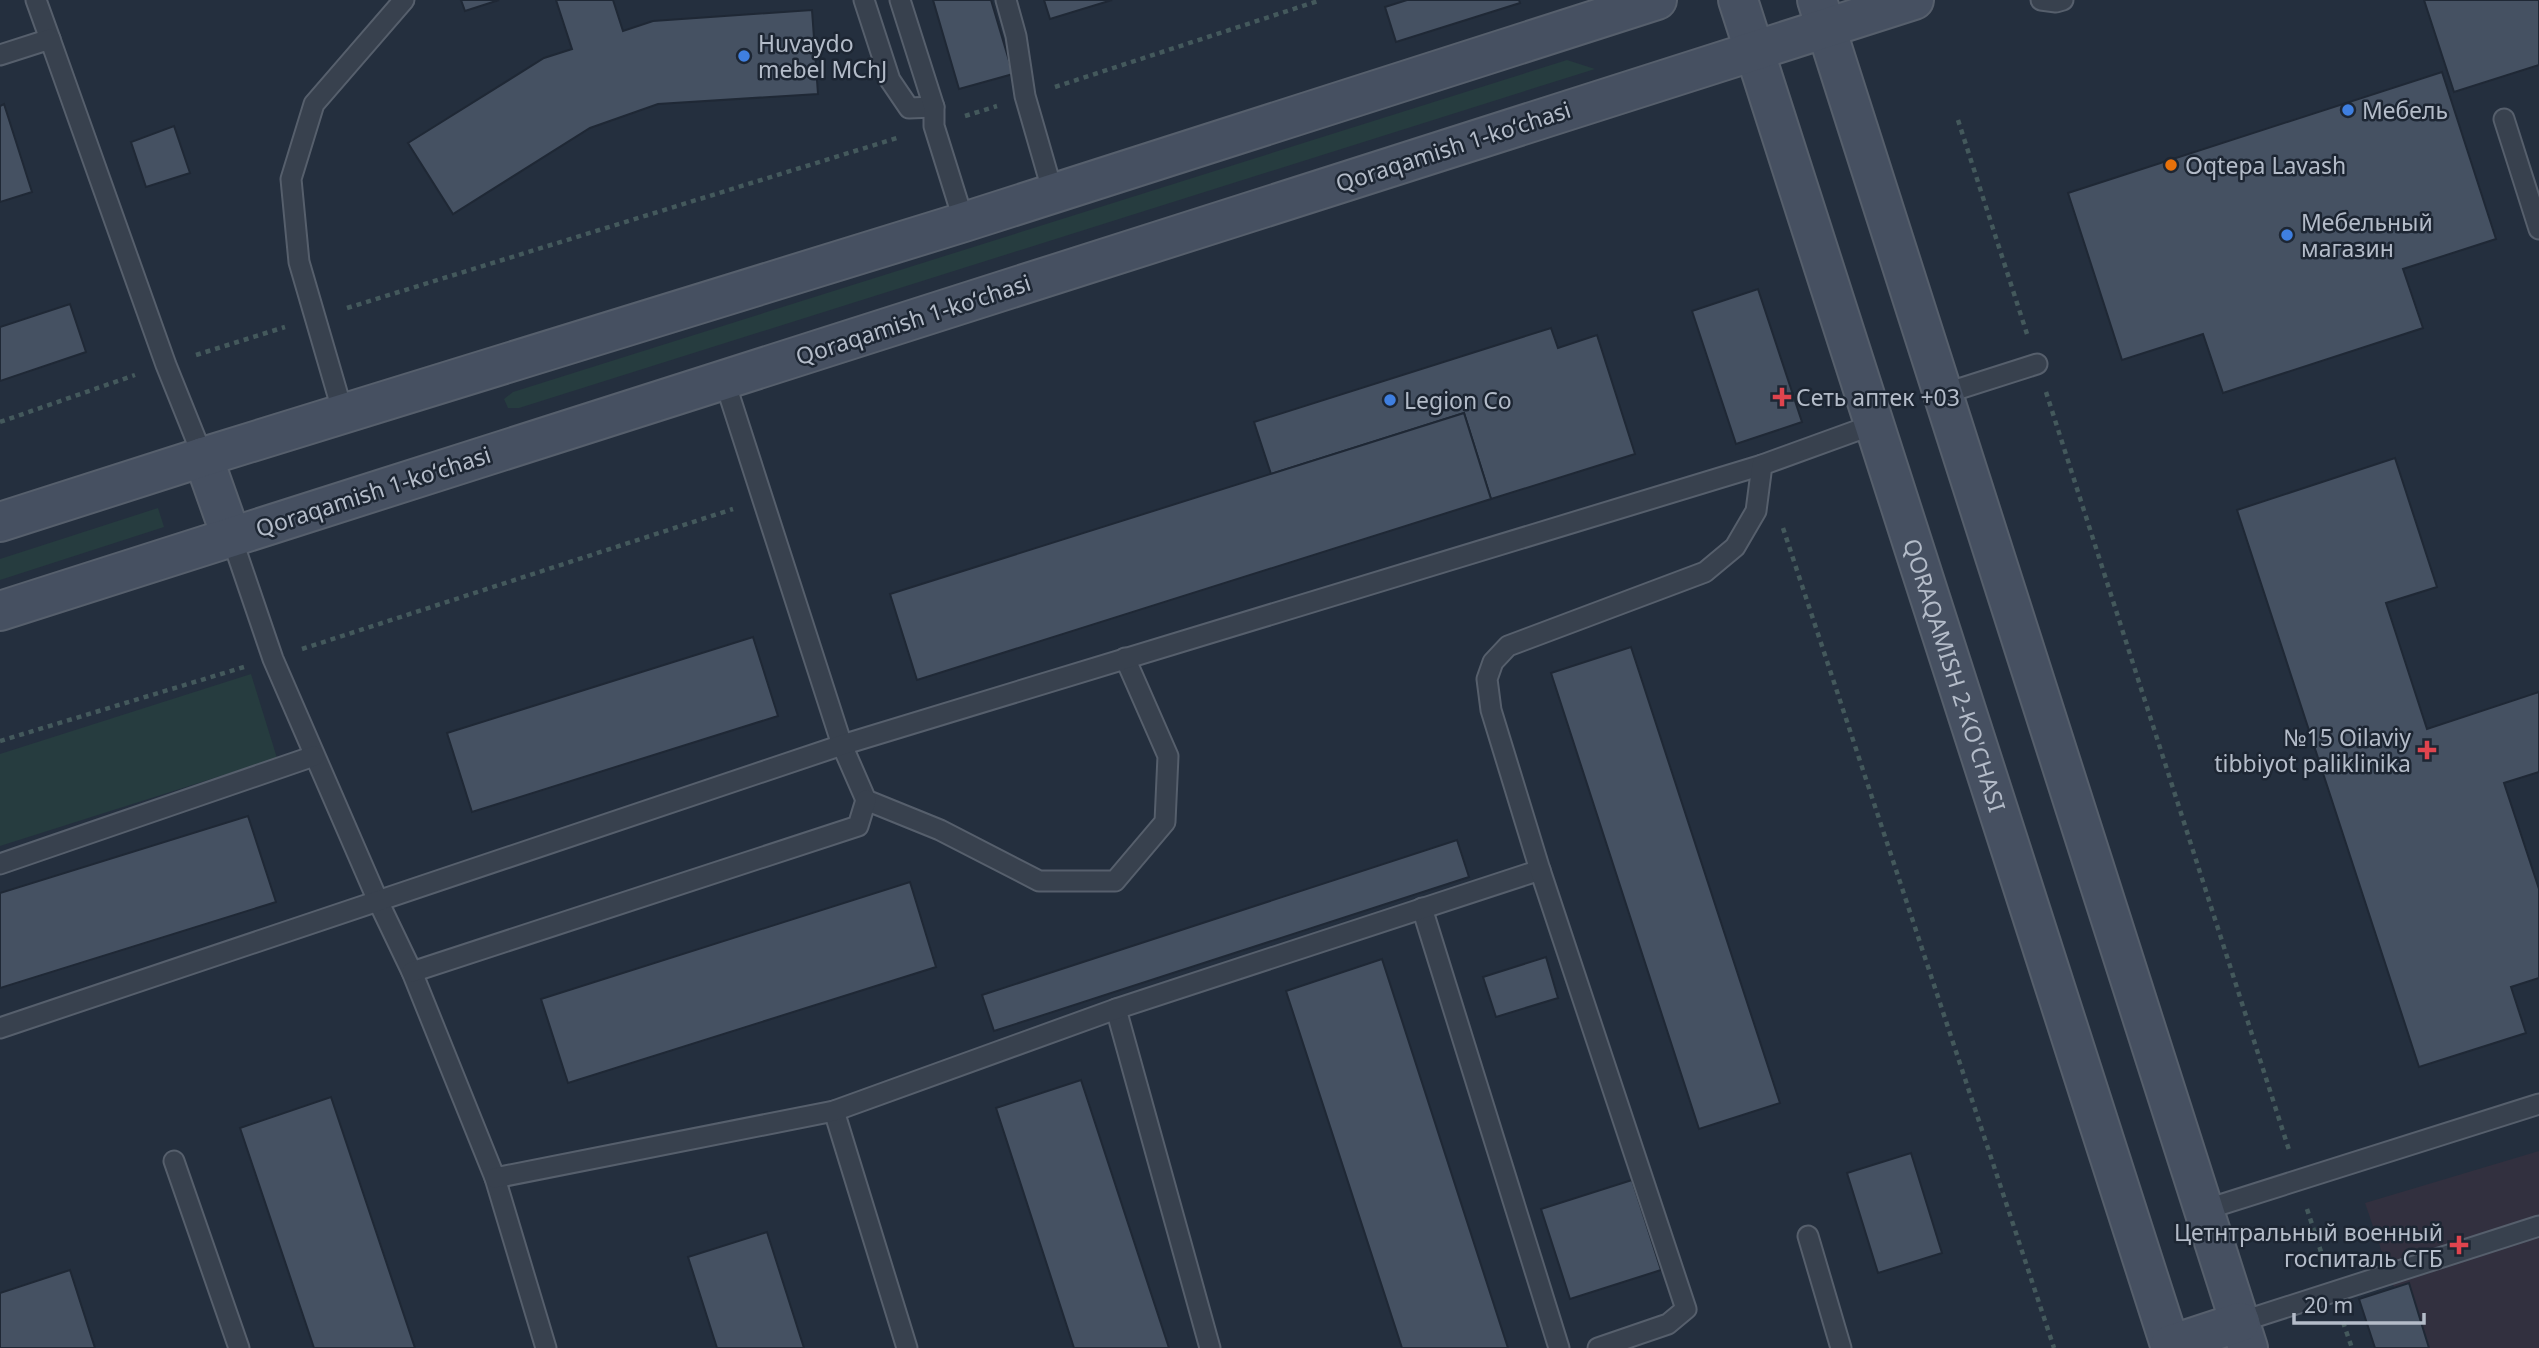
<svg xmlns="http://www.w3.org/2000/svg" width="2539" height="1348" font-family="'Noto Sans',sans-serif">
	<rect width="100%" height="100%" fill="#242f3e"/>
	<path fill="#32303f" d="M2539 1151V1348H2415L2365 1203Z"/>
	<g fill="#263c3f">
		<path d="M1567 60 1595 69 519 408H508L504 399 513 392Z"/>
		<path d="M158 508 164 527 0 580V559Z"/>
		<path d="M251 674 277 758 0 846V754Z"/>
	</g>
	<g fill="#455162" stroke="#1f2835" stroke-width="2">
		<path d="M461 0H499L465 11Z"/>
		<path d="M556 0H613L623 31 653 21 812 10 818 94 658 104 590 128 453 214 408 143 544 58 572 49Z"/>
		<path d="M933 0H991L1013 74 959 89Z"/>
		<path d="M1044 0H1112L1050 19Z"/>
		<path d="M1407 0H1519L1520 3 1396 42 1385 7Z"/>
		<path d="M2424 0H2539V65L2454 92Z"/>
		<path d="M2442 72 2496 239 2403 269 2423 328 2223 393 2203 334 2122 360 2068 193Z"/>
		<path d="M4 104 32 192 0 202V106Z"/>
		<path d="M174 126 190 173 146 187 131 142Z"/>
		<path d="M1758 289 1802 422 1736 444 1692 311Z"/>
		<path d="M70 304 86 352 0 381V327Z"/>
		<path d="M1551 328 1558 348 1597 335 1635 454 1491 499 1464 413 1271 474 1254 422Z"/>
		<path d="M1464 413 1491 499 917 680 890 594Z"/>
		<path d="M2395 458 2437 587 2386 603 2427 729 2539 692V772L2504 783 2539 889V978L2511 987 2526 1033 2419 1067 2237 510Z"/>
		<path d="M753 637 778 716 472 812 447 733Z"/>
		<path d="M1631 647 1780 1103 1699 1129 1551 673Z"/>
		<path d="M248 816 276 902 0 988V893Z"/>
		<path d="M1457 840 1469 877 994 1031 982 995Z"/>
		<path d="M910 882 936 967 568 1083 541 999Z"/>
		<path d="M1546 957 1558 998 1496 1017 1483 977Z"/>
		<path d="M1382 959 1508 1348H1402L1286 991Z"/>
		<path d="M1081 1080 1169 1348H1074L996 1108Z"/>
		<path d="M331 1097 415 1348H314L240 1128Z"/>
		<path d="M1911 1153 1942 1253 1878 1273 1847 1173Z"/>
		<path d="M1632 1180 1661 1270 1570 1299 1541 1209Z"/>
		<path d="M767 1232 804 1348H717L688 1257Z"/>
		<path d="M70 1270 95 1348H0V1293Z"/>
		<path d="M2409 1283 2429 1348H2375L2359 1299Z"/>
	</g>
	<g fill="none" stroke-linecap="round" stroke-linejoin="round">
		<defs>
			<g id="service">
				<path d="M36 0 50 39"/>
				<path d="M864 0 890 80 909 108 934 107"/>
				<path d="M900 0 934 107V126L964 222"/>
				<path d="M1006 0 1016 36 1025 96 1053 193"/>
				<path d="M2041 0 2056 2 2063 0"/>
				<path d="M0 55 50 39 166 365 203 457"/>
				<path d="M2504 119 2539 229"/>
				<path d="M724 379 842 745 866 800 940 830 1039 881H1115L1165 822 1168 756 1125 658"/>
				<path d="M1943 394 2037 364"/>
				<path d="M343 413 299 262 291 179 314 104 404 0"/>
				<path d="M231 536 273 659 378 901 412 972 495 1178 546 1348"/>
				<path d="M0 864 314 756"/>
				<path d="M1422 908 1559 1348"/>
				<path d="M412 972 858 826 866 800"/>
				<path d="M1116 1009 1210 1348"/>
				<path d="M0 1028 842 745 1762 465"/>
				<path d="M834 1111 907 1348"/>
				<path d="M174 1161 239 1348"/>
				<path d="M495 1178 834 1111 1116 1009 1540 870"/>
				<path d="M2204 1210 2539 1104"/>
				<path d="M1808 1236 1841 1348"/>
				<path d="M2240 1322 2539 1226"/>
				<path d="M1598 1348 1668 1324 1686 1309 1540 870 1491 710 1487 679 1493 662 1508 646 1705 572 1735 547 1756 511 1762 465 1875 424"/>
			</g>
			<g id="secondary">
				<path id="s1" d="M1738 0 2171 1348"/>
				<path d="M1817 0 2248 1348"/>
				<path d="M203 457 231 536"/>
				<path d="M0 522 203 457 964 222 1657 0"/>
				<path d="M0 611 1914 0"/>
				<path d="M2170 1345 2240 1322"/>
			</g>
		</defs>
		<use href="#service" stroke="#565f6c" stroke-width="23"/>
		<use href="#secondary" stroke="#565f6c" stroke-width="42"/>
		<g stroke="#44595c" stroke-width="4.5" stroke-dasharray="5 5" stroke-linecap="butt">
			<path d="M1055 87 1321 0"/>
			<path d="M965 116 997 106"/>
			<path d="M1958 120 2027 334"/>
			<path d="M347 308 897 138"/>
			<path d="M196 355 285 327"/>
			<path d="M2046 392 2289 1150"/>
			<path d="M0 422 135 375"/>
			<path d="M1783 528 2054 1348"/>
			<path d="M302 649 733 509"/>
			<path d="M0 741 244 667"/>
			<path d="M2307 1209 2325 1264"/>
			<path d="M2343 1322 2352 1348"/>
		</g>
		<use href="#service" stroke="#38414e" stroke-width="19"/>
		<use href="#secondary" stroke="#465061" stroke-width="38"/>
	</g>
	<g fill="#3f7fe0" stroke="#1d2633" stroke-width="2.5">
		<circle cx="744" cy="56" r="7"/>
		<circle cx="2348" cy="110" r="7"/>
		<circle cx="2287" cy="235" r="7"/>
		<circle cx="1390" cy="400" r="7"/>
	</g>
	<circle fill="#e8710a" stroke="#1d2633" stroke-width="2.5" cx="2171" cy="165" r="7"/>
	<g fill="#e0444e" stroke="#1d2633" stroke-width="2.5">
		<path d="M1778.5 386.5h7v7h7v7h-7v7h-7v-7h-7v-7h7z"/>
		<path d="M2423.5 739.5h7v7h7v7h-7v7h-7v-7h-7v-7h7z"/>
		<path d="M2455.5 1234.5h7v7h7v7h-7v7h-7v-7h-7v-7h7z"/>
	</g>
	<g text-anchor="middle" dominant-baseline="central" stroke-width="5" stroke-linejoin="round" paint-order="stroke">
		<g font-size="23" fill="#b4bcc9" stroke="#1d2633" text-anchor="start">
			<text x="758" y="43">Huvaydo<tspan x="758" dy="26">mebel MChJ</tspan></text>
			<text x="2362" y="110">Мебель</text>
			<text x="2185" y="165">Oqtepa Lavash</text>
			<text x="2301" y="222">Мебельный<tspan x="2301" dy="26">магазин</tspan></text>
			<text x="1796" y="397">Сеть аптек +03</text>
			<text x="1404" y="400">Legion Co</text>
			<text x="2411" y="737" text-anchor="end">№15 Oilaviy<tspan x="2411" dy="26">tibbiyot paliklinika</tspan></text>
			<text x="2443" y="1232" text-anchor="end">Цетнтральный военный<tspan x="2443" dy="26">госпиталь СГБ</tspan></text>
		</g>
		<g font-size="23" fill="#b4bcc9" stroke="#1d2633">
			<text transform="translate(1453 146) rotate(-18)">Qoraqamish 1-koʻchasi</text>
			<text transform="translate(913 319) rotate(-18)">Qoraqamish 1-koʻchasi</text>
			<text transform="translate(373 491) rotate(-18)">Qoraqamish 1-koʻchasi</text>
			<text stroke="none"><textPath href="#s1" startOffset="709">QORAQAMISH 2-KO'CHASI</textPath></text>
		</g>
	</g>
	<path d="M2294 1313v10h130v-10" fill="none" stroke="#b4bcc9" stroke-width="3.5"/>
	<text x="2304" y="1313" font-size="21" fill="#b4bcc9" stroke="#1d2633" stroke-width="5" paint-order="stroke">20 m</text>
</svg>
